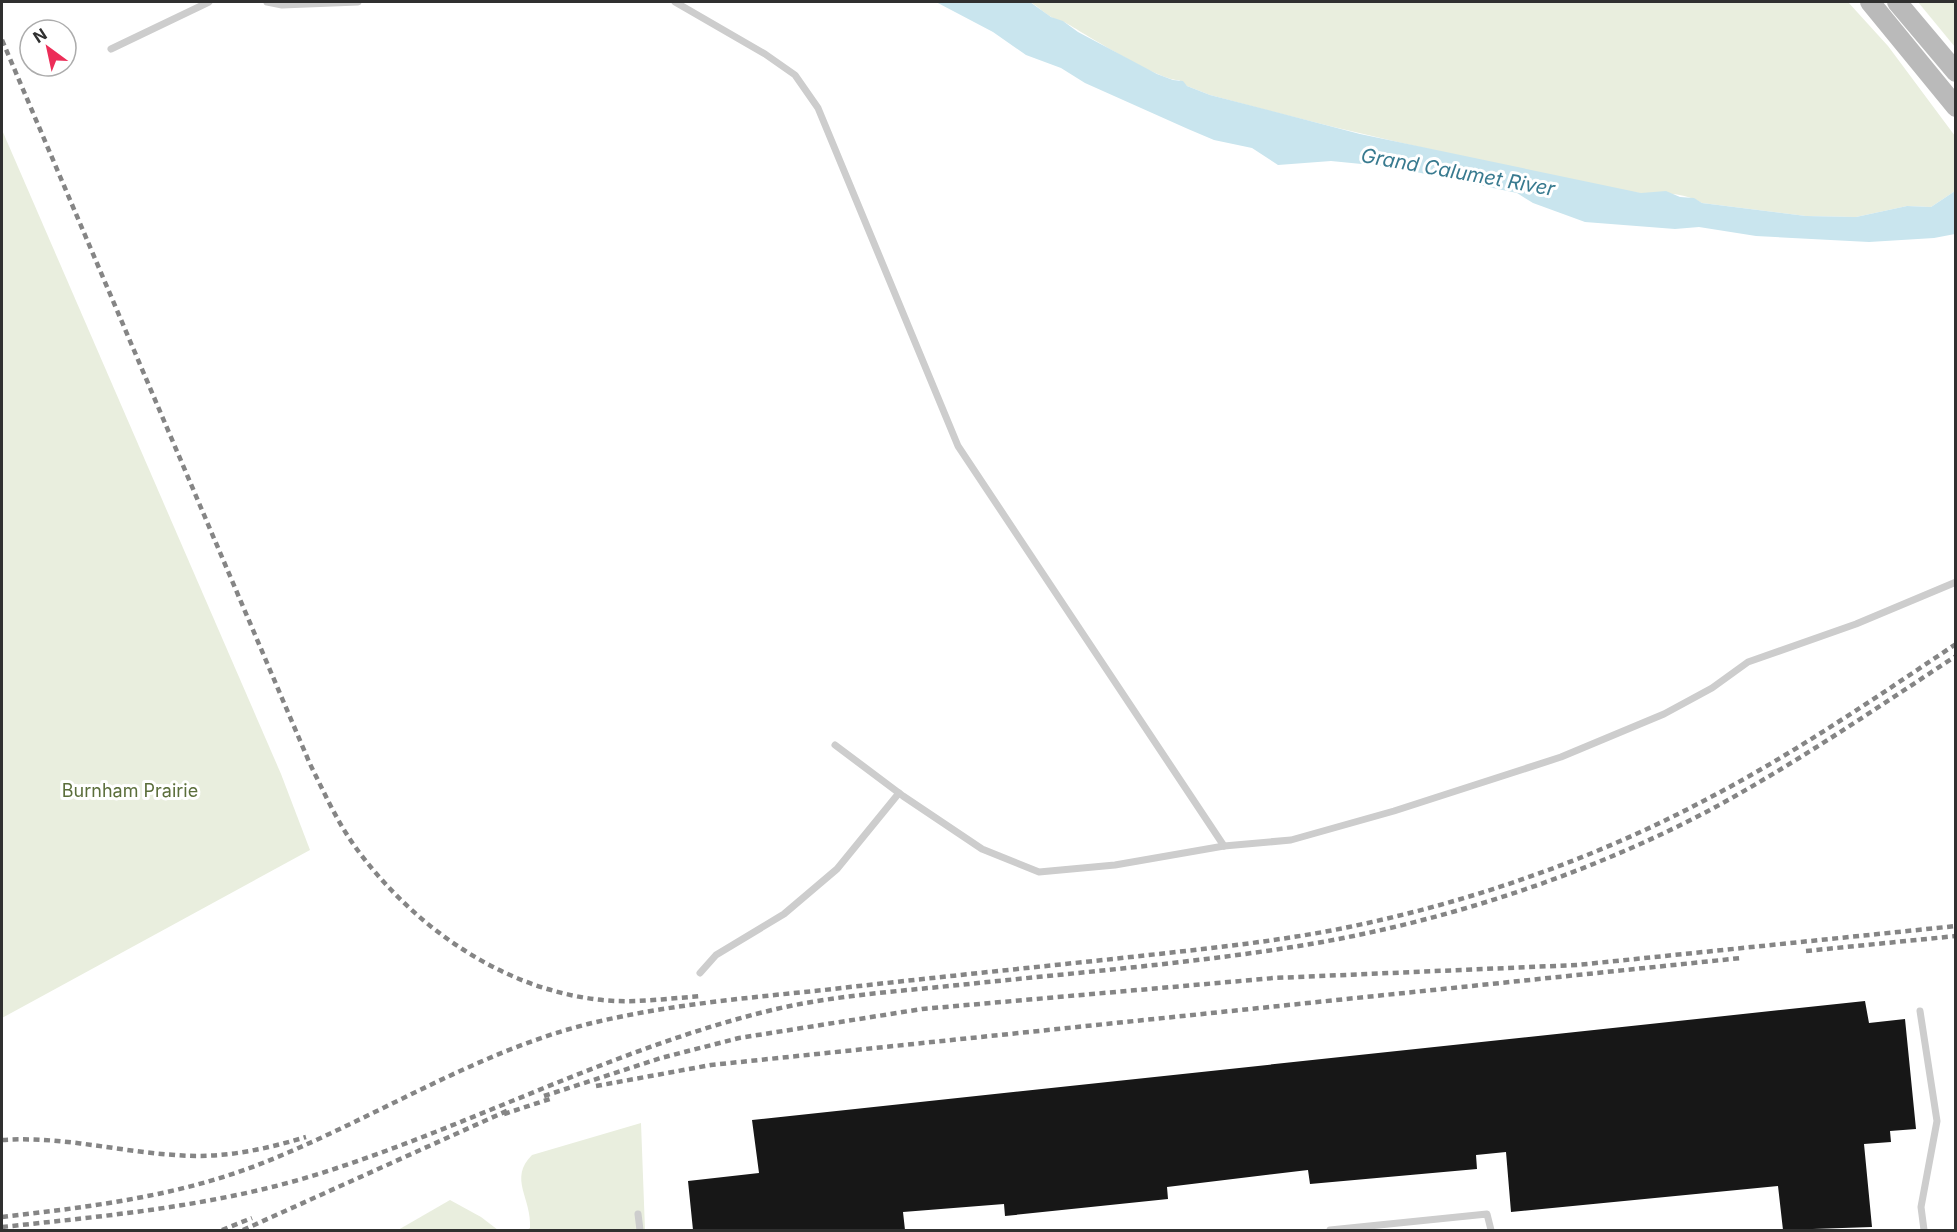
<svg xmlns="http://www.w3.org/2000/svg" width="1957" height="1232" font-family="Inter,sans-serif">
	<rect width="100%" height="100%" fill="#fff"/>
	<g fill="#e9eede">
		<path d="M1030 2H1848L1888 46 1955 136V191L1931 207 1907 206 1856 217 1806 216 1702 203C1683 192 1662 193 1641 193 1617 192 1589 183 1565 178 1446 154 1327 127 1210 95L1187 86 1179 80C1159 81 1087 35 1066 23 1061 20 1058 21 1053 18 1045 14 1039 7 1030 2Z"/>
		<path d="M1918 2H1955V47Z"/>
		<path d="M2 130 281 774 310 850 2 1018Z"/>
		<path d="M641 1123 645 1230H527L530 1228C532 1198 508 1179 532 1155Z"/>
		<path d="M450 1200 481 1217 498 1230H398Z"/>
	</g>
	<path fill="#c9e5ee" d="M936 2H1030L1051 17 1063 21 1078 32 1157 74 1173 80 1183 81 1187 86 1210 95 1360 134 1641 193 1666 191 1680 197 1694 198 1702 203 1806 216 1856 217 1907 206 1931 207 1955 191V234L1934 238 1869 242 1756 236 1699 227 1675 229 1585 222 1533 203 1517 193 1392 167 1331 161 1278 165 1252 148 1214 140 1188 129 1085 83 1061 68 1026 55 993 32Z"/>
	<path fill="#171717" d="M1865 1001 1869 1023 1905 1019 1916 1129 1890 1131 1891 1142 1864 1144 1872 1227 1783 1230 1778 1186 1511 1212 1506 1152 1476 1155 1477 1169 1310 1184 1308 1170 1167 1187 1168 1199 1005 1216 1004 1204 903 1212 905 1230H693L688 1181 759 1173 752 1120Z"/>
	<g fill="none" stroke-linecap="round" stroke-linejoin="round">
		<g stroke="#cdcdcd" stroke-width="7">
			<path d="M267 2 282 5 358 2"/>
			<path d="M675 2 765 54 795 75 818 108 958 446 1224 846"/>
			<path d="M111 49 209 2"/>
			<path d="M835 745 903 796 982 849 1039 872 1115 865 1224 846 1291 840 1394 811 1561 757 1664 714 1712 688 1748 662 1856 624 1956 582"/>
			<path d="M700 973 716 955 784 914 837 869 899 793"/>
			<path d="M1920 1011 1937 1121 1921 1207 1924 1230"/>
			<path d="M638 1214 640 1230"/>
			<path d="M1330 1230 1487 1214 1491 1230"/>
		</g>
		<g stroke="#bababa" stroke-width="20">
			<path d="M1870 2 1956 107"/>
			<path d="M1897 2 1956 72"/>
		</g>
		<g stroke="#858585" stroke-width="4.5" stroke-dasharray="6 4.5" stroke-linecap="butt">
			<path d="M2 40 310 764C324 792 337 822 356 848 416 930 511 996 616 1001 644 1002 674 998 702 996"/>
			<path d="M1806 951 1956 936"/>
			<path d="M596 1086 711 1065 1741 958"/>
			<path d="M544 1096 661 1058 739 1038 922 1009 1274 978 1577 965 1956 926"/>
			<path d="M504 1114 553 1098"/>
			<path d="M2 1140C62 1136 115 1151 175 1155 220 1159 263 1150 306 1137"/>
			<path d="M2 1217C88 1207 173 1197 255 1166 365 1124 475 1052 588 1024 665 1005 746 998 824 990 920 979 1017 969 1113 959 1192 950 1271 943 1349 927 1474 901 1597 858 1709 798 1795 753 1875 698 1956 644"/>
			<path d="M2 1227C115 1215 228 1205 337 1168 488 1118 629 1042 785 1007 842 995 901 991 959 985 1072 973 1186 964 1299 946 1440 923 1583 877 1710 810 1795 764 1875 709 1956 656"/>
			<path d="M222 1230 252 1218"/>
			<path d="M243 1230 511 1109"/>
		</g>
	</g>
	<g text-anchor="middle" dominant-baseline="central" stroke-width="6" stroke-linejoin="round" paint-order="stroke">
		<g font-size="18" fill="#5b6e3b" stroke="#fff">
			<text x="130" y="790">Burnham Prairie</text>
		</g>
		<g font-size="20" font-style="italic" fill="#387a8f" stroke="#fff">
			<text transform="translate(1458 172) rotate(10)">Grand Calumet River</text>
		</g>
	</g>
	<rect width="1957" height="1232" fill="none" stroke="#303030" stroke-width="6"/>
	<g transform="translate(48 48) rotate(327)"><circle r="28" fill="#ffffff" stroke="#acacac" stroke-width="1.5"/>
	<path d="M0-4.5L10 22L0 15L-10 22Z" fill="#ec2d58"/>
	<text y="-9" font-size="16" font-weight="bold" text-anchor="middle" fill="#303030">N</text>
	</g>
</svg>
